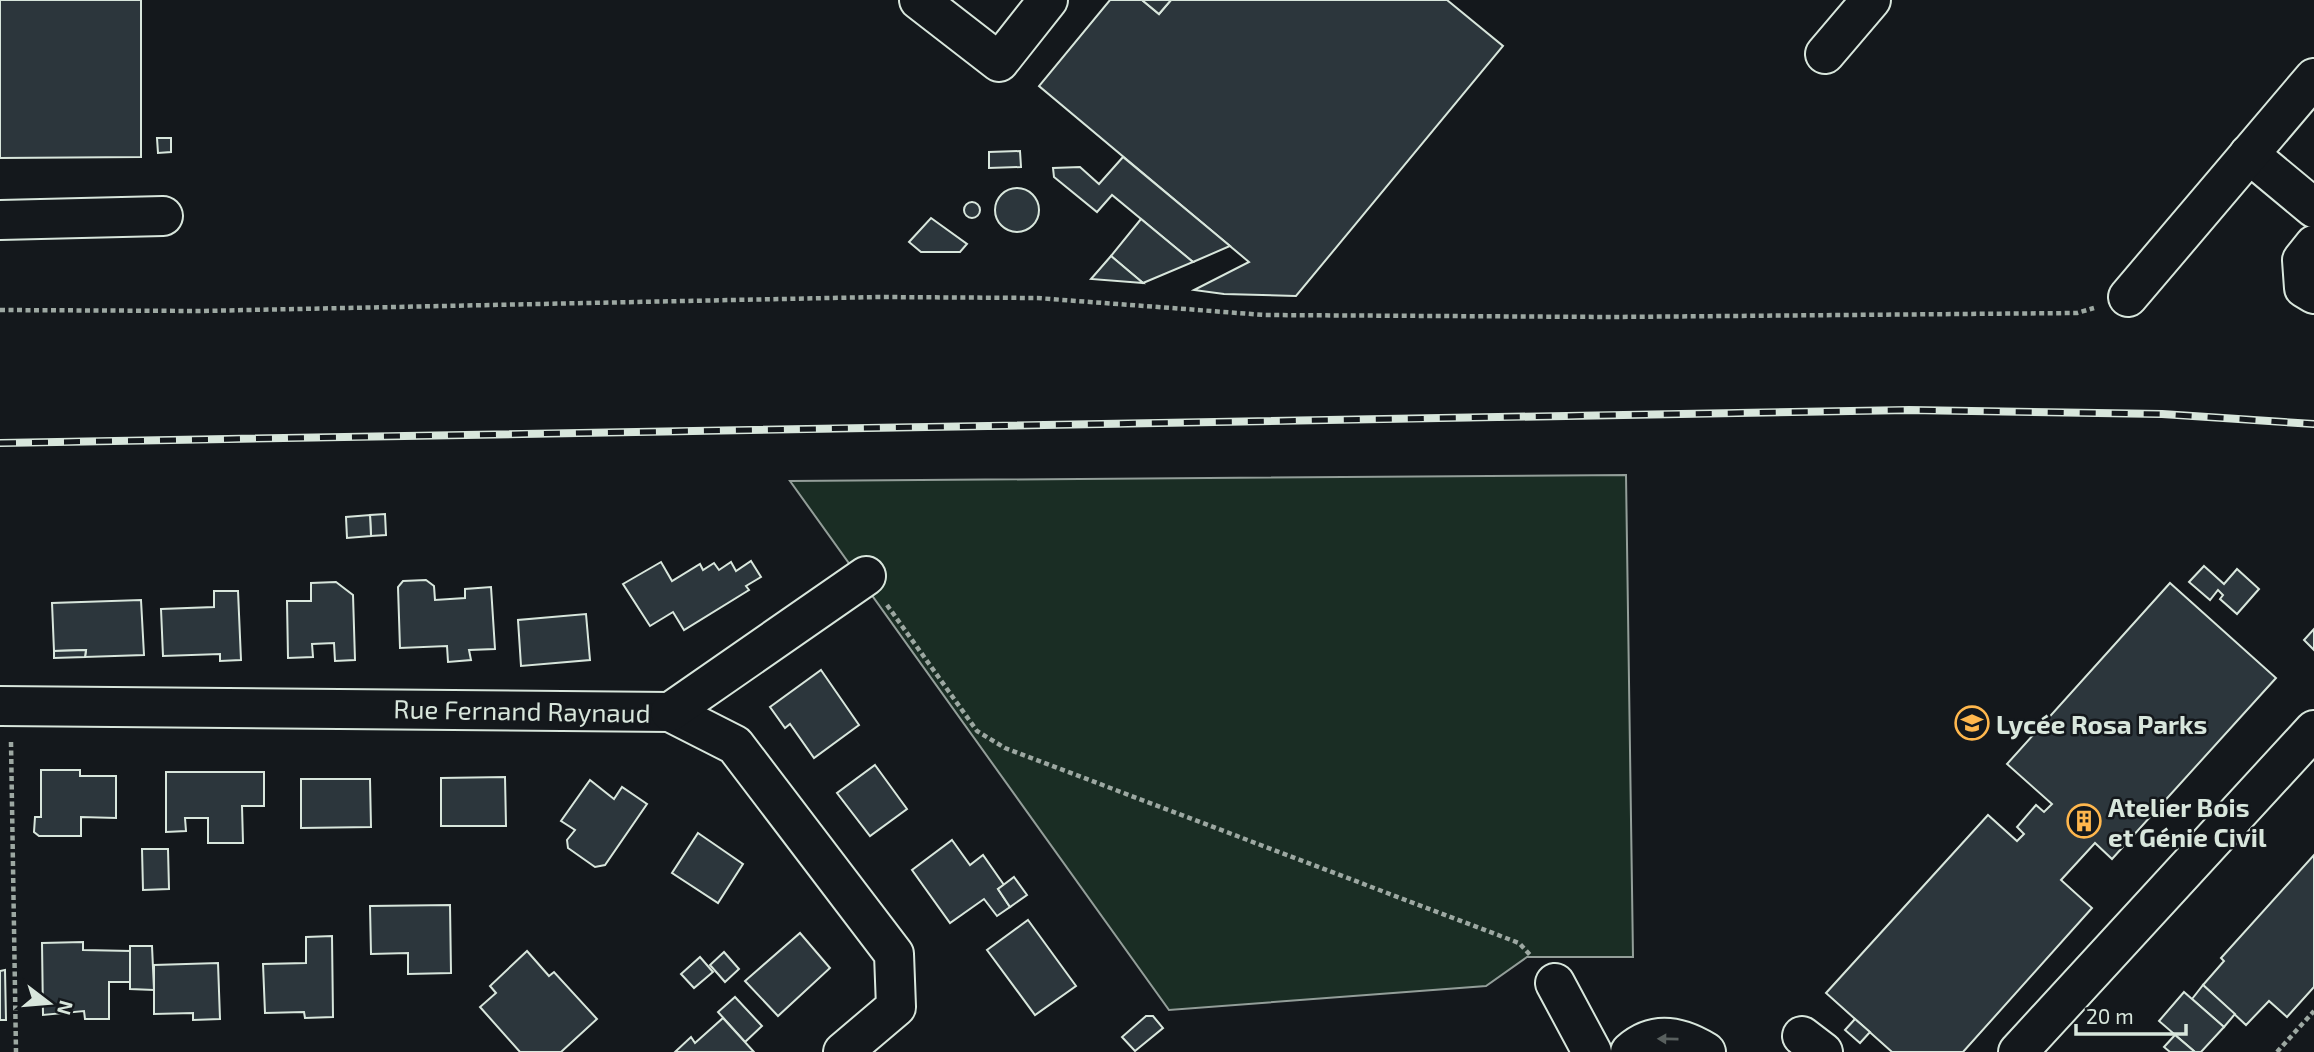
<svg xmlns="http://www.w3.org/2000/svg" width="2314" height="1052" font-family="'Exo 2',sans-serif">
	<rect width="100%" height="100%" fill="#14181c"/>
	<path fill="#1a2d24" stroke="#939e99" stroke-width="2" d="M1626 475 1633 957H1527L1486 986 1169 1010 790 481Z"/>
	<g fill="#2c363c" stroke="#d8e6dc" stroke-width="2">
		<path d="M0 0H141V157L0 158Z"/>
		<path d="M1110 0H1142L1159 14 1171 0H1447L1503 46 1296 296 1224 294 1194 290 1249 262 1039 86Z"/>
		<path d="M1142 0H1171L1159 14Z"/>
		<path d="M157 138H171V152L158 153Z"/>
		<path d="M1020 151 1021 167 989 168V152Z"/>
		<path d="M1123 157 1230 246 1193 262 1112 195 1097 212 1054 177 1053 168 1080 167 1099 184Z"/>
		<circle cx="1017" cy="210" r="22"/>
		<circle cx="972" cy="210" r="8"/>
		<path d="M931 218 967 244 960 252H921L909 242Z"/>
		<path d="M1141 219 1193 262 1143 283 1111 256Z"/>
		<path d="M1111 256 1143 283 1091 279Z"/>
		<path d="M385 514 386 535 371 536 370 515Z"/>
		<path d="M370 515 371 536 347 538 346 517Z"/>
		<path d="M751 561 761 577 746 586 749 590 684 630 673 612 650 626 623 584 661 562 672 581 700 564 703 570 714 563 719 570 731 562 736 571Z"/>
		<path d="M2204 566 2224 584 2237 569 2259 589 2237 614 2220 599 2223 595 2218 590 2210 600 2189 582Z"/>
		<path d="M426 580 434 586 435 600 465 598V589L491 587 495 649 469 650 471 660 448 662 447 646 400 648 398 587 403 581Z"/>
		<path d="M336 582 353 595 355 660 335 661 334 643 312 644 313 657 288 658 287 601H311V583Z"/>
		<path d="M2170 583 2276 678 2112 859 2095 843 2061 880 2092 908 1963 1052H1892L1826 993 1988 815 2017 841 2024 834 2017 827 2036 805 2044 812 2052 804 2007 764Z"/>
		<path d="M214 591H238L241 660 220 661V654L163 656 161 609 214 607Z"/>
		<path d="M141 600 144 655 85 657 86 650 54 651 52 603Z"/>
		<path d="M586 614 590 660 521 666 518 620Z"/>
		<path d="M2314 629V650L2304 640Z"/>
		<path d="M86 650 85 657 54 658V651Z"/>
		<path d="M821 670 859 725 814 758 790 724 785 728 770 707Z"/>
		<path d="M875 765 907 809 870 836 837 793Z"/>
		<path d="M41 770H80V776H116V818L81 817V836H39L34 832 35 817H41Z"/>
		<path d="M166 772H264V806H242L243 843H208V818H185L186 831 166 832Z"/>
		<path d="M505 777 506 826H441V778Z"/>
		<path d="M301 779H370L371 827 301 828Z"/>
		<path d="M590 780 614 799 622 787 647 804 605 865 595 867 568 848 567 840 575 830 561 821Z"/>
		<path d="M698 833 743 864 718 903 672 873Z"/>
		<path d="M952 840 970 865 983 855 1004 885 998 889 1010 907 997 916 984 899 950 923 912 870Z"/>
		<path d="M142 849H168L169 889 143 890Z"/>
		<path d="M2314 855V987L2287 1017 2269 1001 2246 1025 2203 985 2224 961 2221 958Z"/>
		<path d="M1014 877 1027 895 1010 907 998 889Z"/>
		<path d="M450 905 451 973 408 974V953L371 954 370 906Z"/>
		<path d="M1028 920 1076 986 1035 1015 987 950Z"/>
		<path d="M800 933 830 968 778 1016 745 981Z"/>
		<path d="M332 936 333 1017 305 1018 304 1012 265 1013 263 964 306 963V937Z"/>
		<path d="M83 942V950L131 951V982H109V1019H85L84 1011 43 1015 42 943Z"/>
		<path d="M130 946H152L154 990 130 989Z"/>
		<path d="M527 951 549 976 554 972 597 1019 561 1052H520L480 1007 496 993 490 986Z"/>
		<path d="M724 952 739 969 725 982 710 965Z"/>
		<path d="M700 957 713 972 694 988 681 974Z"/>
		<path d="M218 963 220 1019 193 1020V1013L154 1014V965Z"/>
		<path d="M5 970 6 1020H0V971Z"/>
		<path d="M2203 985 2235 1014 2224 1027 2192 999Z"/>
		<path d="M2184 992 2224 1027 2201 1052H2195L2159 1021Z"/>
		<path d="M735 997 762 1026 745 1042 718 1012Z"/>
		<path d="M1146 1016H1153L1163 1028 1135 1051 1122 1037Z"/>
		<path d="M723 1018 754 1052H675L691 1037 695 1043Z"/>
		<path d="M1855 1019 1870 1032 1860 1043 1845 1030Z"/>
		<path d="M2175 1035 2195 1052H2170L2164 1047Z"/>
	</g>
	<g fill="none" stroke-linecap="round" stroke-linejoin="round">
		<defs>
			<g id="minor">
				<path d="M919 0 999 62 1048 0"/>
				<path d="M1825 54 1871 0"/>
				<path d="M2249 154 2314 208"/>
				<path d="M0 220 163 216"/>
				<path d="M2314 245 2302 260 2304 288 2314 294"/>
				<path d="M2128 297 2314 78"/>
				<path d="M0 706 670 712 735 745 894 954 896 1007 843 1052"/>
				<path d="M670 712 866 576"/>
				<path d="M1555 983 1592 1052"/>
				<path d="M1802 1036 1823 1052"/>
				<path d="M1630 1052C1655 1030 1680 1036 1706 1052"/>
				<path d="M2018 1052 2314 730"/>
			</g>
		</defs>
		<use href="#minor" stroke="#d8e6dc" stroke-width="42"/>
		<g stroke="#9da8a2" stroke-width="4.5" stroke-dasharray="5 3.5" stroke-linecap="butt">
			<path d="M0 310 200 311 878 297 1037 298 1265 315 1611 317 2077 313 2094 308"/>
			<path d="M887 605 977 731 1005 748 1519 943 1531 956"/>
			<path d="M11 742 16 1052"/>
			<path d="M2277 1052 2314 1011"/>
		</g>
		<use href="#minor" stroke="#14181c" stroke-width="38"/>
		<defs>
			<path id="rail" d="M0 443 1909 410 2162 414 2314 424"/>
		</defs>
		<use href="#rail" stroke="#d8e6dc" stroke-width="8"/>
		<use href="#rail" stroke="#14181c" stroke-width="5" stroke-dasharray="16" stroke-linecap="butt"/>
	</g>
	<defs><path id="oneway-solid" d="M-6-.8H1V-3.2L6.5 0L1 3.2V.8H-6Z" transform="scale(1.75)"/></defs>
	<use fill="#59605f" href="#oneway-solid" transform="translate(1668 1039) rotate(-179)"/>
	<defs>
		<symbol id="school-ring" viewBox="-11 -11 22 22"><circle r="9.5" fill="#14181c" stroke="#ffb74d" stroke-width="1.5"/><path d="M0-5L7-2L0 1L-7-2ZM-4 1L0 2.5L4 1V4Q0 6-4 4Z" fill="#ffb74d"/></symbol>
		<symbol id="building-ring" viewBox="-11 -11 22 22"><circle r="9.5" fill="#14181c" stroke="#ffb74d" stroke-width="1.5"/><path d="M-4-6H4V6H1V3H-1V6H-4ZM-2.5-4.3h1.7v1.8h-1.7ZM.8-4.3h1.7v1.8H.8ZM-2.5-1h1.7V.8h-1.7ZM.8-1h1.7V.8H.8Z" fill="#ffb74d"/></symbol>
	</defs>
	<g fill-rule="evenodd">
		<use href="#school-ring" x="1953" y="704" width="38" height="38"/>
		<use href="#building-ring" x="2065" y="802" width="38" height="38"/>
	</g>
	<g text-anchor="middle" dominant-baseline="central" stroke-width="5" stroke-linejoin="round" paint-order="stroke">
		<g font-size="26" fill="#d8e6dc" stroke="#14181c">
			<text transform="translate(522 710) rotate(1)">Rue Fernand Raynaud</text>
		</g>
		<g font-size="26" font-weight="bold" fill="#d8e6dc" stroke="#14181c" text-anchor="start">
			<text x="1996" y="723">Lycée Rosa Parks</text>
			<text x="2108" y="806">Atelier Bois<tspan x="2108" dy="30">et Génie Civil</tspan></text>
		</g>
	</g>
	<g transform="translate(49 1003) rotate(106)" stroke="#14181c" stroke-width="5" paint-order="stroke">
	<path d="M0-5L12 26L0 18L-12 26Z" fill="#d8e6dc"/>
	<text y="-10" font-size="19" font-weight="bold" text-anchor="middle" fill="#d8e6dc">N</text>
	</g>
	<path d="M2076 1024v10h110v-10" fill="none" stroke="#d8e6dc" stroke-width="3.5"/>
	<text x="2086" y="1024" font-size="21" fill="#d8e6dc" stroke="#14181c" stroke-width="5" paint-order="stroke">20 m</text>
</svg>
